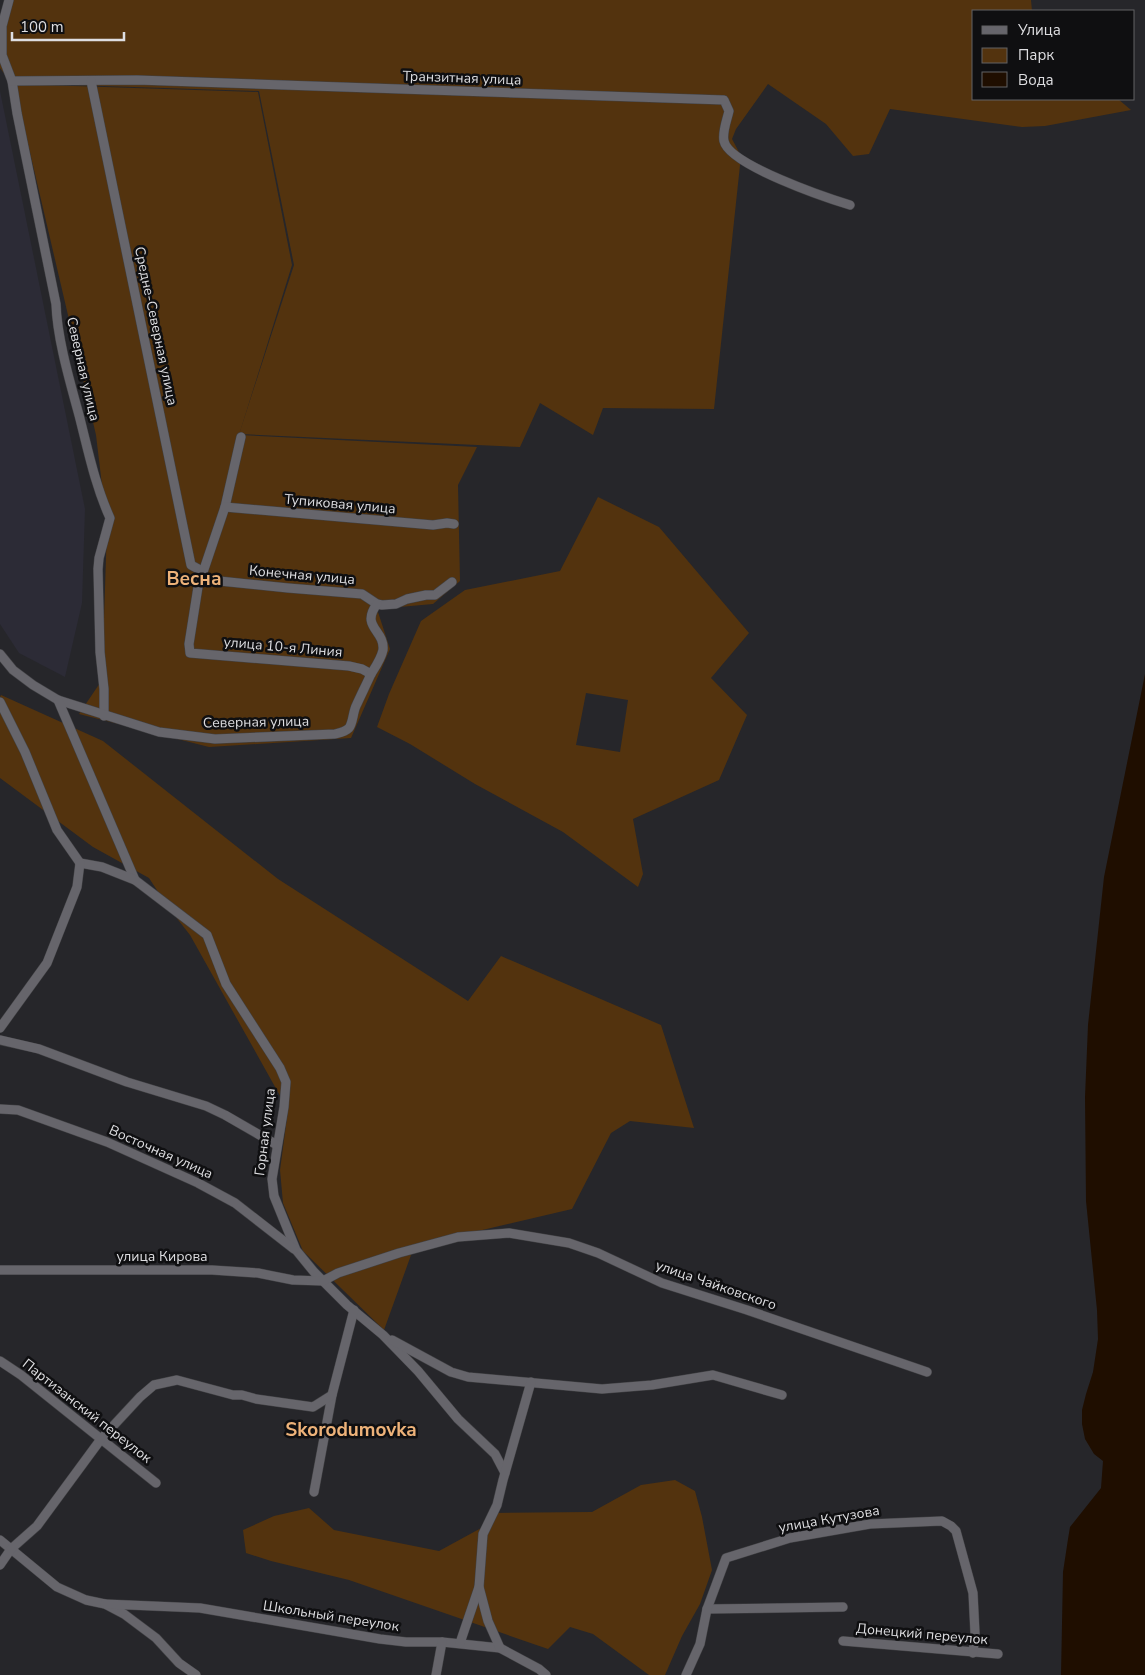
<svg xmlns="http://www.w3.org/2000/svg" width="1145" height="1675" font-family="'Nunito Sans',sans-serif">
	<rect width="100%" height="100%" fill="#26262a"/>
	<path fill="#2c2b36" d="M0 91 85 509 82 603 65 677 19 653 0 624Z"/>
	<g fill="#53330e" fill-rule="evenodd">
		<path d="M5 0H1031L1032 11H974V99H1118L1131 110 1045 126 1022 127 890 109 869 154 853 156 826 124 768 84 736 129 732 139 741 156 714 409 603 408 593 435 540 403 520 447 239 434 294 265 259 91 11 83 0 68V20Z"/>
		<path d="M14 84 258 92 292 265 239 435 477 447 458 485 460 581 433 604 377 609 390 649 351 738 209 747 79 714 102 680 107 527 96 435Z"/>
		<path d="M598 497 659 527 749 633 711 678 747 715 719 780 633 819 643 874 638 887 563 832 475 784 410 744 377 727 389 694 421 621 465 590 560 571ZM586 693 628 700 620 752 576 745Z"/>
		<path d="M1 695 103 741 278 879 468 1001 501 956 661 1025 694 1128 630 1121 611 1133 572 1209 440 1240 415 1244 384 1330 303 1251 283 1203 280 1170 288 1110 190 935 168 907 149 878 93 847 0 778V697Z"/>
		<path d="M675 1480 695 1491 702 1517 712 1570 700 1604 682 1636 665 1675H649L593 1634 570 1627 548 1649 349 1580 271 1561 246 1553 243 1530 274 1516 309 1508 334 1530 439 1551 483 1527 492 1513 592 1512 641 1485Z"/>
	</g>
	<path fill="#1f0e00" d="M1145 674V1675H1061L1063 1572 1068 1539 1070 1527 1101 1488 1103 1461 1094 1454 1085 1439 1082 1424V1410L1086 1394 1093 1372 1098 1339 1097 1310 1086 1201 1085 1097 1088 1025 1104 877Z"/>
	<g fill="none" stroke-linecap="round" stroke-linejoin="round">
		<defs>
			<g id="minor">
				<path d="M9 0 2 26V55L12 81 17 113 56 304C57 338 70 382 79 415 88 450 95 485 110 518L99 558 98 569 100 652 104 689V716"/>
				<path d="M12 81 137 80 724 100 729 111C727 120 722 132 724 141 729 165 827 198 850 205"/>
				<path d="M91 81 191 565 202 571"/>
				<path d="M241 437 225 507 198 587 189 644 190 653 349 666 362 669 371 674"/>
				<path d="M225 507 433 525 447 523 454 524"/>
				<path d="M200 579 288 588 362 594 377 604 382 605 396 604 407 599 426 595H435L452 582"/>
				<path d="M0 654 13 670 33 685 58 700 159 732 215 739 335 734C339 733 345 732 349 728 353 723 353 712 356 706 361 695 366 685 371 674 376 666 381 659 383 650 385 630 360 627 377 604"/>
				<path d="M58 700 135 880"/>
				<path d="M0 702 25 752 57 830 80 863"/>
				<path d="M80 863 102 867 135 880 207 935 226 984 280 1068 286 1082 284 1107 272 1179 274 1196 296 1250 314 1272 347 1305 383 1335 418 1371 458 1419 495 1454 505 1473"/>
				<path d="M0 1028 47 963 77 887 80 863"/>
				<path d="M0 1040 39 1049 127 1082 206 1106 225 1115 277 1145"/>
				<path d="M0 1109 18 1110 107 1142 198 1183 235 1203 294 1249"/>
				<path d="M0 1270H212L258 1273 293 1280 323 1281 338 1273 399 1253 458 1237 509 1233 569 1243 598 1253 662 1283 747 1310 927 1372"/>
				<path d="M392 1340 451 1372 468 1377 602 1389 652 1385 713 1375 782 1395"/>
				<path d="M0 1361 21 1375 156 1483"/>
				<path d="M314 1492 332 1395 354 1310"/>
				<path d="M0 1540 57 1587 86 1600 105 1604 124 1614 156 1638 179 1663 196 1675"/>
				<path d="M0 1565 11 1549 37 1526 101 1439 140 1397 154 1385 177 1380 233 1395H242L256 1399 313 1407 332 1395"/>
				<path d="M105 1604 200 1608 380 1639 406 1642H442L500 1648 539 1669 546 1675"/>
				<path d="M707 1609 843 1607"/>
				<path d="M843 1641 998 1654"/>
				<path d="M460 1643 479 1587"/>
				<path d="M500 1648 488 1621 479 1587 483 1534 497 1505 503 1480 531 1382"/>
				<path d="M436 1675 442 1642"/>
				<path d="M686 1675 700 1644 707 1609 726 1558 790 1538 870 1524 942 1521 951 1526 956 1531 973 1593 975 1633 973 1653"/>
			</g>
		</defs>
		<use href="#minor" stroke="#414144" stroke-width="10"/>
		<use href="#minor" stroke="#66656b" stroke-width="9"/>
	</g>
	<g text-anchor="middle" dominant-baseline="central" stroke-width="5" stroke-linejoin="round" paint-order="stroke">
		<g font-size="14" fill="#dedee1" stroke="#0f0f11">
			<text transform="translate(462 78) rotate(2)">Транзитная улица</text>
			<text transform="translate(156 326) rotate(78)">Средне-Северная улица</text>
			<text transform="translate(83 369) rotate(77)">Северная улица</text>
			<text transform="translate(340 504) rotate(5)">Тупиковая улица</text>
			<text transform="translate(302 575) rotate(5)">Конечная улица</text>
			<text transform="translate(283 647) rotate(5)">улица 10-я Линия</text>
			<text transform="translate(256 722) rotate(-1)">Северная улица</text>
			<text transform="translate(265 1132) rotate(-83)">Горная улица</text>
			<text transform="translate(161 1152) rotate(24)">Восточная улица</text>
			<text x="162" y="1256">улица Кирова</text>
			<text transform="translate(716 1285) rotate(19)">улица Чайковского</text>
			<text transform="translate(87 1411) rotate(38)">Партизанский переулок</text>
			<text transform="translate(829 1519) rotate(-10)">улица Кутузова</text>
			<text transform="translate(331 1616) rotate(9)">Школьный переулок</text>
			<text transform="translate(922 1634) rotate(5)">Донецкий переулок</text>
		</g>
		<g font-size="19" font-weight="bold" fill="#edb279" stroke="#0f0f11">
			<text x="194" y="579">Весна</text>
			<text x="351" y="1430">Skorodumovka</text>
		</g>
	</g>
	<rect x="972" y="10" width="162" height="90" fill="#0f0f11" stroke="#626264"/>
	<rect x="982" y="26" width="25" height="8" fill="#66656b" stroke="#626264"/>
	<text x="1018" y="35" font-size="15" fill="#dedee1">Улица</text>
	<rect x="982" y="48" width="25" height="15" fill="#53330e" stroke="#626264"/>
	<text x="1018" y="60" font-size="15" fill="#dedee1">Парк</text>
	<rect x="982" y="72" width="25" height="15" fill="#1f0e00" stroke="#626264"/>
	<text x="1018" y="85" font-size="15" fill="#dedee1">Вода</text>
	<path d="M12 32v8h112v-8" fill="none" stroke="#dedee1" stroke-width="2.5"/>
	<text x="20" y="32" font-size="15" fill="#dedee1" stroke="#0f0f11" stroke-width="4" paint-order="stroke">100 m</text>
</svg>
